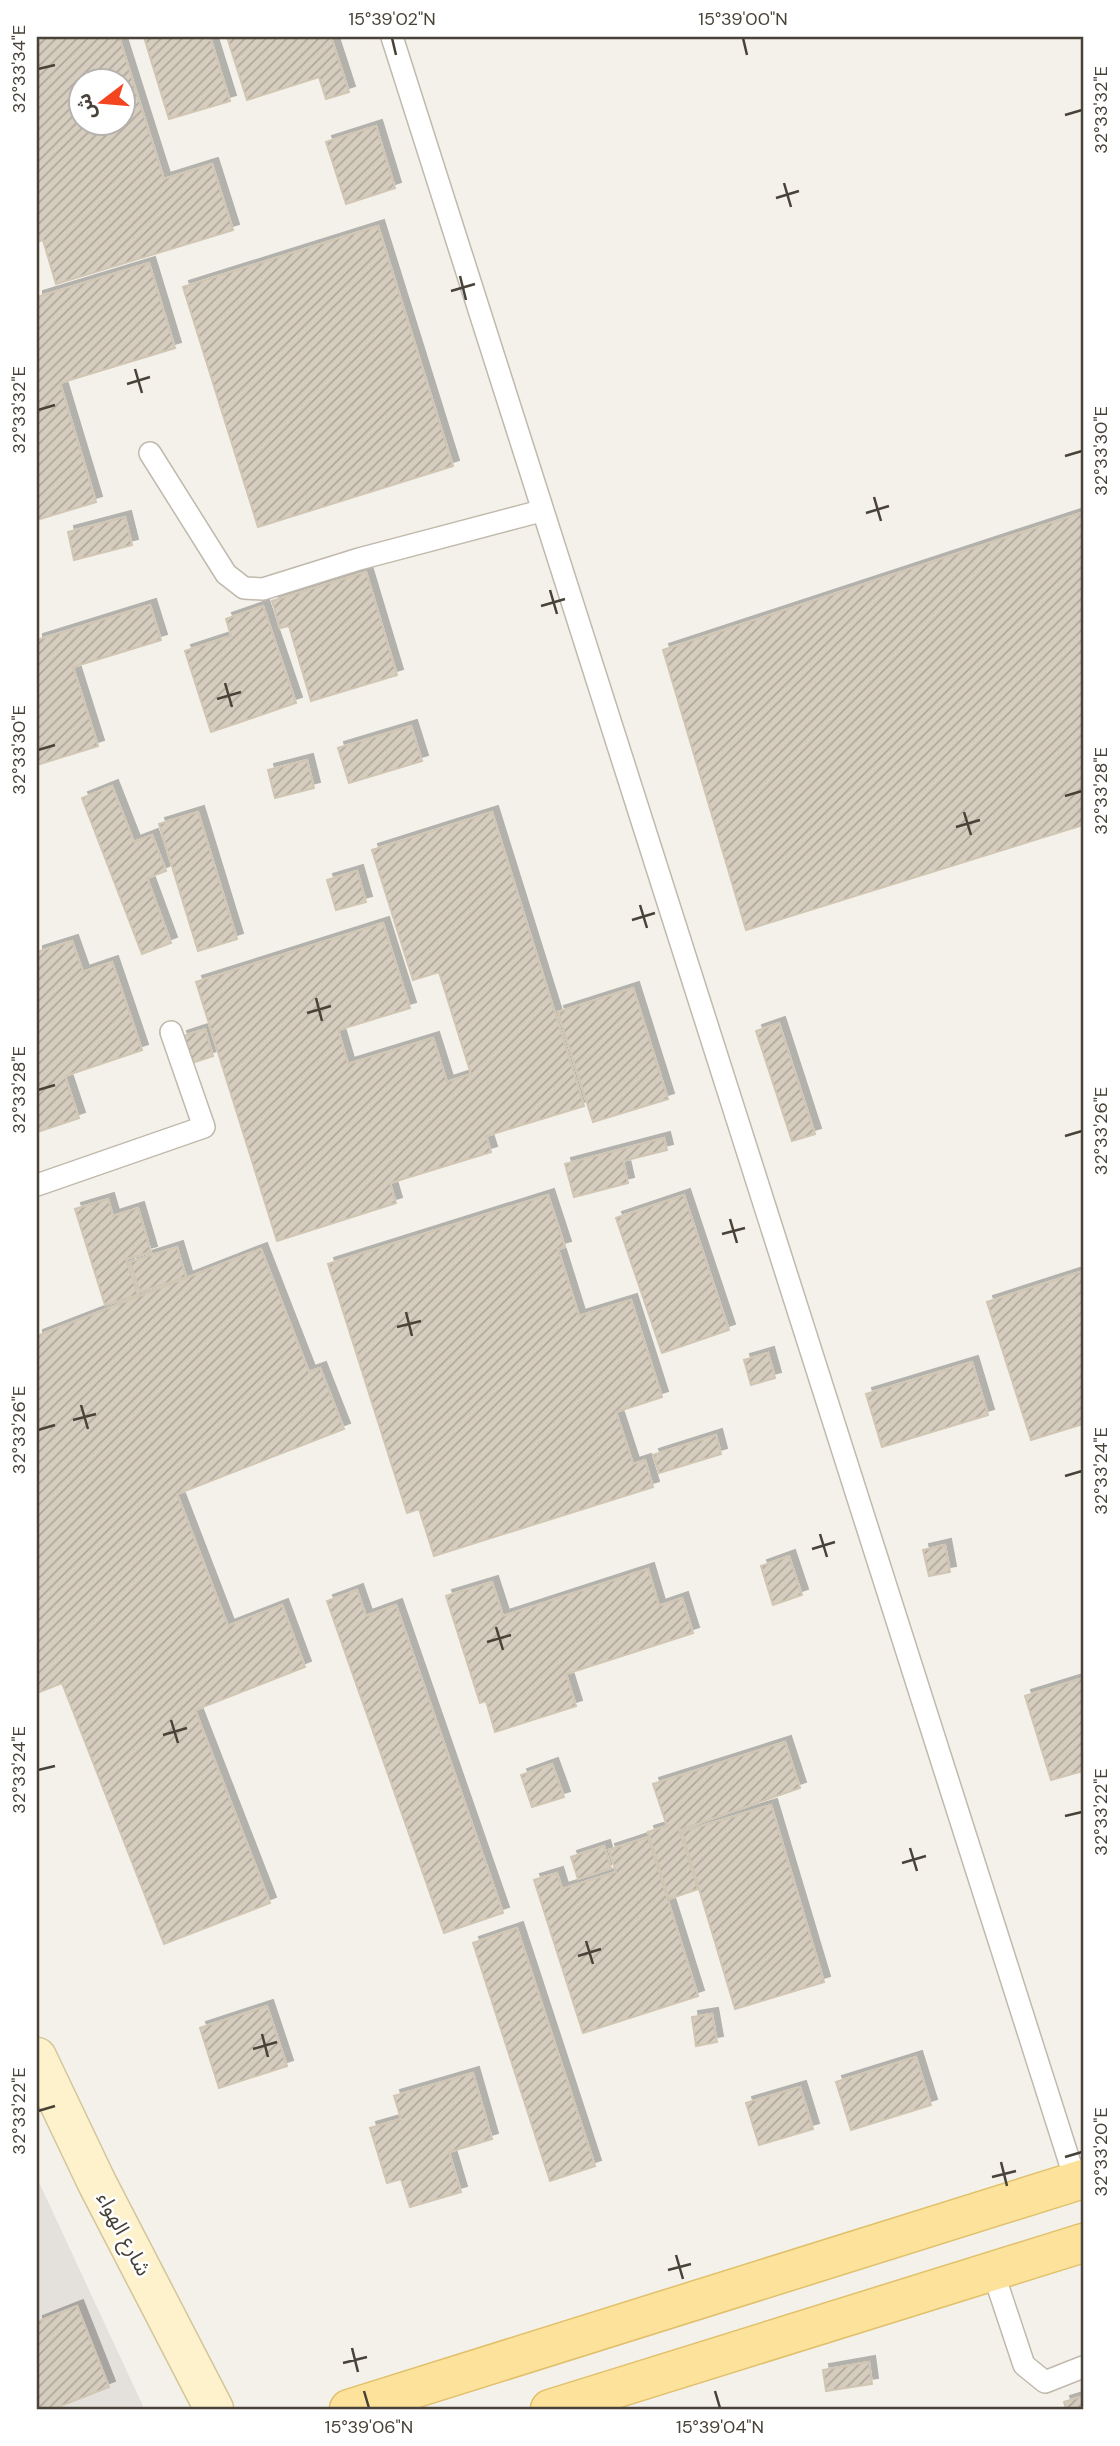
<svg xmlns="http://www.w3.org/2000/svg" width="1120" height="2446" font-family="'DM Sans','Noto Sans Arabic',sans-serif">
	<defs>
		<pattern id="building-hatch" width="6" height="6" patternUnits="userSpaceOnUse" patternTransform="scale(1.75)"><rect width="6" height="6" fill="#d6cdbf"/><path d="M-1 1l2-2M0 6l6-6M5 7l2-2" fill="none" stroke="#b0a89c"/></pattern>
		<filter id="shadow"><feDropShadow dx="6" dy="-6" stdDeviation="0" flood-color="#0004"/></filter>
	</defs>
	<rect width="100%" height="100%" fill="#f4f1ea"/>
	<path fill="#e4e0db" d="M37 2178 143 2406 137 2409H37Z"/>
	<g fill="url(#building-hatch)" stroke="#d1c6b3" stroke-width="2" fill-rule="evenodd" filter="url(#shadow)">
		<path d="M37 37H119L164 179 212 164 233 230 56 284 43 240 37 242ZM80 80H122V122H80Z"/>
		<path d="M144 37H210L230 101 169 119Z"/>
		<path d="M227 37H331L349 92 326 99 319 77 247 100Z"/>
		<path d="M376 126 395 188 346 204 326 142Z"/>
		<path d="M378 226 453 466 258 527 183 287Z"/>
		<path d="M149 263 175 348 60 383 96 502 37 520V297Z"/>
		<path d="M1081 513 1083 520V825L746 930 663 650Z"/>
		<path d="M125 517 132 545 74 560 68 532Z"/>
		<path d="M366 572 397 675 311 701 289 626 280 628 272 601Z"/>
		<path d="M150 605 161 640 73 667 98 746 37 765V640Z"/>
		<path d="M263 606 296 703 211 732 185 651 231 636 226 619Z"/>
		<path d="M411 726 422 761 349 783 338 748Z"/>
		<path d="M307 760 314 788 275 798 268 770Z"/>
		<path d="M112 786 134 842 152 835 166 871 147 878 171 943 142 954 82 798Z"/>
		<path d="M198 812 237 939 198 951 159 824Z"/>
		<path d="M492 812 584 1106 486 1136 491 1152 390 1183 396 1203 277 1241 196 982 383 923 410 1008 338 1030 348 1064 433 1038 447 1082 471 1074 439 972 413 980 372 850Z"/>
		<path d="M357 871 366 902 336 910 327 880Z"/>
		<path d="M72 941 83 972 112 962 142 1050 65 1076 79 1118 37 1132V952Z"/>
		<path d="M633 988 668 1099 593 1122 558 1012Z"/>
		<path d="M779 1023 815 1134 792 1141 756 1031Z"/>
		<path d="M205 1029 213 1056 189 1064 181 1037Z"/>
		<path d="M664 1138 667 1150 623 1161 628 1183 574 1197 565 1164Z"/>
		<path d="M548 1195 565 1247 558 1249 579 1316 631 1300 662 1397 616 1412 633 1464 645 1460 653 1487 434 1556 419 1509 407 1513 328 1264Z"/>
		<path d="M684 1195 729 1330 662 1353 616 1218Z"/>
		<path d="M108 1199 113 1216 138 1208 151 1252 126 1259 138 1295 105 1305 75 1209Z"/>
		<path d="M177 1247 186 1277 140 1292 130 1262Z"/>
		<path d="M261 1249 309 1372 320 1368 344 1429 177 1494 228 1626 282 1605 305 1667 195 1710 270 1903 164 1944 62 1683 37 1693V1336Z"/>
		<path d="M1083 1271V1424L1031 1440 987 1302Z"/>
		<path d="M768 1353 775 1378 751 1385 744 1360Z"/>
		<path d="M972 1362 988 1415 882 1447 866 1394Z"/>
		<path d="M716 1435 721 1454 659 1473 653 1455Z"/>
		<path d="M945 1545 950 1572 929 1576 923 1550Z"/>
		<path d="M789 1556 802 1595 773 1605 761 1566Z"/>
		<path d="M648 1569 659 1606 682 1598 693 1633 566 1674 576 1706 495 1732 486 1701 480 1703 446 1596 492 1582 503 1616Z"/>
		<path d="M357 1590 366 1616 396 1605 503 1913 444 1933 327 1601Z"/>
		<path d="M1083 1678V1771L1051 1780 1025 1696Z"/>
		<path d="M785 1742 800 1788 679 1830 698 1889 669 1899 648 1832 667 1826 653 1784Z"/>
		<path d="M552 1764 564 1797 532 1807 521 1775Z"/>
		<path d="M771 1805 824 1982 735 2009 682 1832Z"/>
		<path d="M648 1837 698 1996 583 2033 534 1880 557 1873 562 1889 616 1872 609 1850Z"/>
		<path d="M604 1846 611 1868 578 1879 571 1857Z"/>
		<path d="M517 1928 595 2166 550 2181 473 1943Z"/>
		<path d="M267 2006 287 2066 219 2088 200 2028Z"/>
		<path d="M712 2014 717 2042 696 2046 692 2017Z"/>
		<path d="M916 2057 931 2105 851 2130 836 2082Z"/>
		<path d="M473 2073 492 2139 449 2152 461 2192 410 2207 401 2179 387 2183 370 2128 401 2119 394 2096Z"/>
		<path d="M800 2087 813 2129 759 2145 746 2103Z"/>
		<path d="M77 2306 109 2387 53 2409H37V2322Z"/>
		<path d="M869 2362 872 2384 826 2391 823 2370Z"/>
		<path d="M1083 2396V2409H1066L1064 2402Z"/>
	</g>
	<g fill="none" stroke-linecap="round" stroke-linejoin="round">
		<defs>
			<g id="lane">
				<path d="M392 37 1076 2182"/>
				<path d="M150 453 226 574 244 588 263 589 359 559 541 511"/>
				<path d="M37 1185 204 1127 171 1032"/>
				<path d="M993 2272 1024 2365 1045 2382 1083 2367"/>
			</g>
			<path id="secondary" d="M37 2057 97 2183 214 2409"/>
			<g id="primary">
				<path d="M349 2409 1083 2179"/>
				<path d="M550 2409 1083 2243"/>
			</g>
		</defs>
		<use href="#lane" stroke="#c0b9ac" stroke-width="24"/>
		<use href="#secondary" stroke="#d3c69a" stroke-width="41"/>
		<use href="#primary" stroke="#e1c06b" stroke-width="41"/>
		<use href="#lane" stroke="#fff" stroke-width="21"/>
		<use href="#secondary" stroke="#fdf2cb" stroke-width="38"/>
		<use href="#primary" stroke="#fce29b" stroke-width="38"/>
	</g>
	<path fill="none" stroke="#484238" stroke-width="2.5" d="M392 38 396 55M743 38 747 55M38 69 55 65M1065 115 1082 110M784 183 791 207M776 198 799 191M460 276 466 300M451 291 475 284M135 369 142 393M127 384 150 377M38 410 55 405M1065 456 1082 451M874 497 881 521M866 513 889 506M550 590 557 614M541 606 565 599M225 683 232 707M217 699 241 692M38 750 55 745M1065 796 1082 791M964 812 971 835M956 827 980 820M640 905 647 928M632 920 655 913M316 998 322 1021M307 1013 331 1006M38 1090 55 1085M1065 1136 1082 1131M730 1219 737 1243M722 1234 745 1228M406 1312 412 1336M397 1327 421 1321M81 1405 88 1429M73 1420 96 1414M38 1430 55 1425M1065 1476 1082 1471M820 1534 827 1557M812 1549 835 1542M496 1627 503 1650M487 1642 511 1635M171 1720 178 1743M163 1735 187 1728M38 1770 55 1766M1065 1816 1082 1812M910 1848 917 1871M902 1863 926 1856M586 1941 593 1964M578 1956 601 1949M262 2034 268 2057M253 2049 277 2042M38 2111 55 2106M1065 2157 1082 2152M1001 2162 1007 2186M992 2177 1016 2171M676 2255 683 2279M668 2270 691 2264M352 2348 358 2372M343 2363 367 2357M364 2391 369 2408M715 2391 720 2408"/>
	<g text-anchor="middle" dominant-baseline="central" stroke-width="5" stroke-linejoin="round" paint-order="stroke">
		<g font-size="21" fill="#484238" stroke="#fff">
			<text transform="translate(124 2234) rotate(62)">شارع الهواء</text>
		</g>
	</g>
	<rect width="1120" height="2446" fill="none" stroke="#ffffff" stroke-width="77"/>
	<g transform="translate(102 102) rotate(254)"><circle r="33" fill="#ffffff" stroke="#b6b3af" stroke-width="2"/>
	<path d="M0-5L12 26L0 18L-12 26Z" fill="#f54520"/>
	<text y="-10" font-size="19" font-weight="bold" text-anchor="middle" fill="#484238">ش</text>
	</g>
	<rect x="38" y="38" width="1044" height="2370" fill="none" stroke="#484238" stroke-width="2.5"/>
	<g font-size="18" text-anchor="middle" fill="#484238">
		<text x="392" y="25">15°39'02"N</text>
		<text x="743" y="25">15°39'00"N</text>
		<text transform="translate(19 69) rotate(-90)" y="6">32°33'34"E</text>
		<text transform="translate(1101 110) rotate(-90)" y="6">32°33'32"E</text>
		<text transform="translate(19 410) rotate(-90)" y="6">32°33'32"E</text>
		<text transform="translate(1101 451) rotate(-90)" y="6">32°33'30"E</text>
		<text transform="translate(19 750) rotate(-90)" y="6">32°33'30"E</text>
		<text transform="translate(1101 791) rotate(-90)" y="6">32°33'28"E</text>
		<text transform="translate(19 1090) rotate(-90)" y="6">32°33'28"E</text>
		<text transform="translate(1101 1131) rotate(-90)" y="6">32°33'26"E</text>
		<text transform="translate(19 1430) rotate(-90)" y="6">32°33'26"E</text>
		<text transform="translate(1101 1471) rotate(-90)" y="6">32°33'24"E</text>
		<text transform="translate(19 1770) rotate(-90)" y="6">32°33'24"E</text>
		<text transform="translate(1101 1812) rotate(-90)" y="6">32°33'22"E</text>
		<text transform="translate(19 2111) rotate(-90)" y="6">32°33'22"E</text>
		<text transform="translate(1101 2152) rotate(-90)" y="6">32°33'20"E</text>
		<text x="369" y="2433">15°39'06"N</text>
		<text x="720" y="2433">15°39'04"N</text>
	</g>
</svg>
